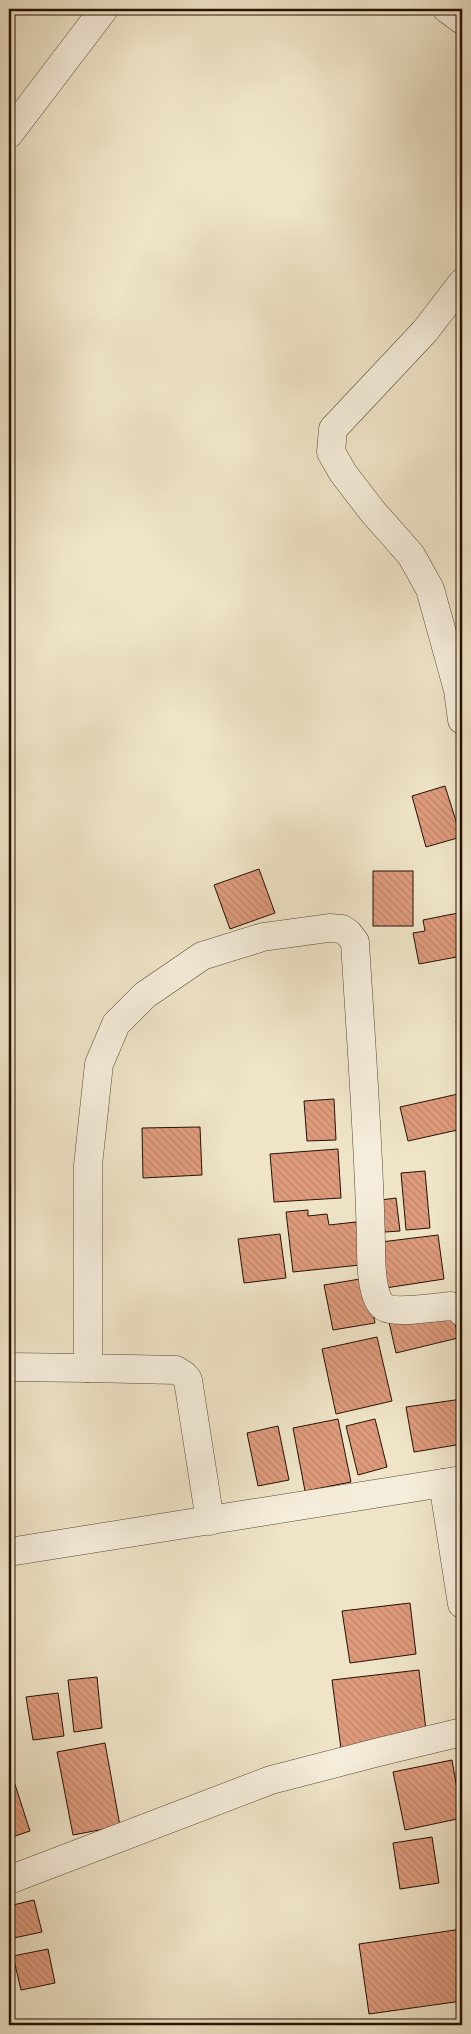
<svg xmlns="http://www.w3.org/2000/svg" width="471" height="2034" font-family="'Gentium Book Plus',serif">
	<defs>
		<pattern id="building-back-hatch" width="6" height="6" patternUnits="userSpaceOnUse" patternTransform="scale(1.25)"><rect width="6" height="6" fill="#de9b7c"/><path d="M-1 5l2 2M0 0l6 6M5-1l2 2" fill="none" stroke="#be846a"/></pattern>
	</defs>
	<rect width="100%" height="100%" fill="#efe4c8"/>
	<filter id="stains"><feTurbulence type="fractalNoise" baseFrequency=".004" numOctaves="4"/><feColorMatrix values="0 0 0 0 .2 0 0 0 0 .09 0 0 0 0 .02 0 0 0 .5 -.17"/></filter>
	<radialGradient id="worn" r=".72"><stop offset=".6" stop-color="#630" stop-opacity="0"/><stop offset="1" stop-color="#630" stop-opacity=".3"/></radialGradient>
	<g fill="url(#building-back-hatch)" stroke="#251102">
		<path d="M445 786 461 837 426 847 412 796Z"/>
		<path d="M259 869 275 913 230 929 214 885Z"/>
		<rect x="373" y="871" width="40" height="55"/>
		<path d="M458 913 462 933V956L419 964 413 933 425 931 423 920Z"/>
		<path d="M462 1019V1040L456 1021Z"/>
		<path d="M458 1094 462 1116V1129L408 1141 400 1107Z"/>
		<path d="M334 1099 336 1140 307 1141 304 1101Z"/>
		<path d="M200 1127 202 1175 143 1178 142 1128Z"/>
		<path d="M338 1149 341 1198 274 1202 270 1154Z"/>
		<path d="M425 1171 430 1228 406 1230 401 1173Z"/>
		<path d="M396 1198 400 1231 385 1232 381 1200Z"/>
		<path d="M308 1210V1216L327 1214 329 1225 356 1222 360 1265 293 1272 286 1212Z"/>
		<path d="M280 1234 286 1278 244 1283 238 1239Z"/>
		<path d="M438 1235 444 1279 379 1289 373 1243Z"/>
		<path d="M366 1278 375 1323 333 1330 324 1285Z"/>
		<path d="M452 1308 458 1338 396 1353 389 1322Z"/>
		<path d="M377 1337 392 1401 336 1414 322 1349Z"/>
		<path d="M462 1399V1444L414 1452 406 1407Z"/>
		<path d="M338 1419 351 1482 305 1491 293 1428Z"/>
		<path d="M375 1419 387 1467 358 1475 346 1426Z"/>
		<path d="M278 1426 289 1480 258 1486 247 1433Z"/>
		<path d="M410 1603 416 1654 350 1663 342 1611Z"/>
		<path d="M419 1670 427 1739 341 1749 332 1680Z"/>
		<path d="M97 1677 102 1728 74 1732 68 1680Z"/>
		<path d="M58 1693 64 1736 33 1740 26 1697Z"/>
		<path d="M105 1743 120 1826 73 1835 57 1752Z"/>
		<path d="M452 1760 462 1818 405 1830 393 1772Z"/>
		<path d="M9 1766 30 1831 9 1838Z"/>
		<path d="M432 1837 439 1883 400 1889 393 1843Z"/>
		<path d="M34 1900 42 1932 9 1939V1906Z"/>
		<path d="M462 1929V2001L369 2014 359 1944Z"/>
		<path d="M48 1949 55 1983 21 1990 13 1956Z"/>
	</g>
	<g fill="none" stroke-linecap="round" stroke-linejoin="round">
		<defs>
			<g id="minor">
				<path d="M447 9 462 20"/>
				<path d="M9 134 104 9"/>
				<path d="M462 283 425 331 333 429 331 452 343 473 373 512 411 555 430 589 458 690 462 720"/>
				<path d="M9 1367 88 1368"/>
				<path d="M443 1483 462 1604"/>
				<path d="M210 1521 188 1380 184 1375 176 1370 88 1368V1165L99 1064 116 1024 145 995 202 956 263 937 329 928 342 929 348 933 355 942C361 1043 369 1144 371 1245 371 1259 371 1299 384 1307 395 1314 436 1307 451 1306L460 1309 462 1312"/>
				<path d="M9 1552 462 1480"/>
				<path d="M9 1880 271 1780 379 1752 462 1732"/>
			</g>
		</defs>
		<use href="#minor" stroke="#584634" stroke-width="29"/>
		<use href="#minor" stroke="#f5eddb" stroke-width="28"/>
	</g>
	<rect width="471" height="2034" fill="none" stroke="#efe4c8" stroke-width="30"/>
	<rect x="10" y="10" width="451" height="2014" fill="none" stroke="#251102" stroke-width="2.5"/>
	<rect x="15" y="15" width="441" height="2004" fill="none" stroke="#251102"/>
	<rect width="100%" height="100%" filter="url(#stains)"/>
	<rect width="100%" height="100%" fill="url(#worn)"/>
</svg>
